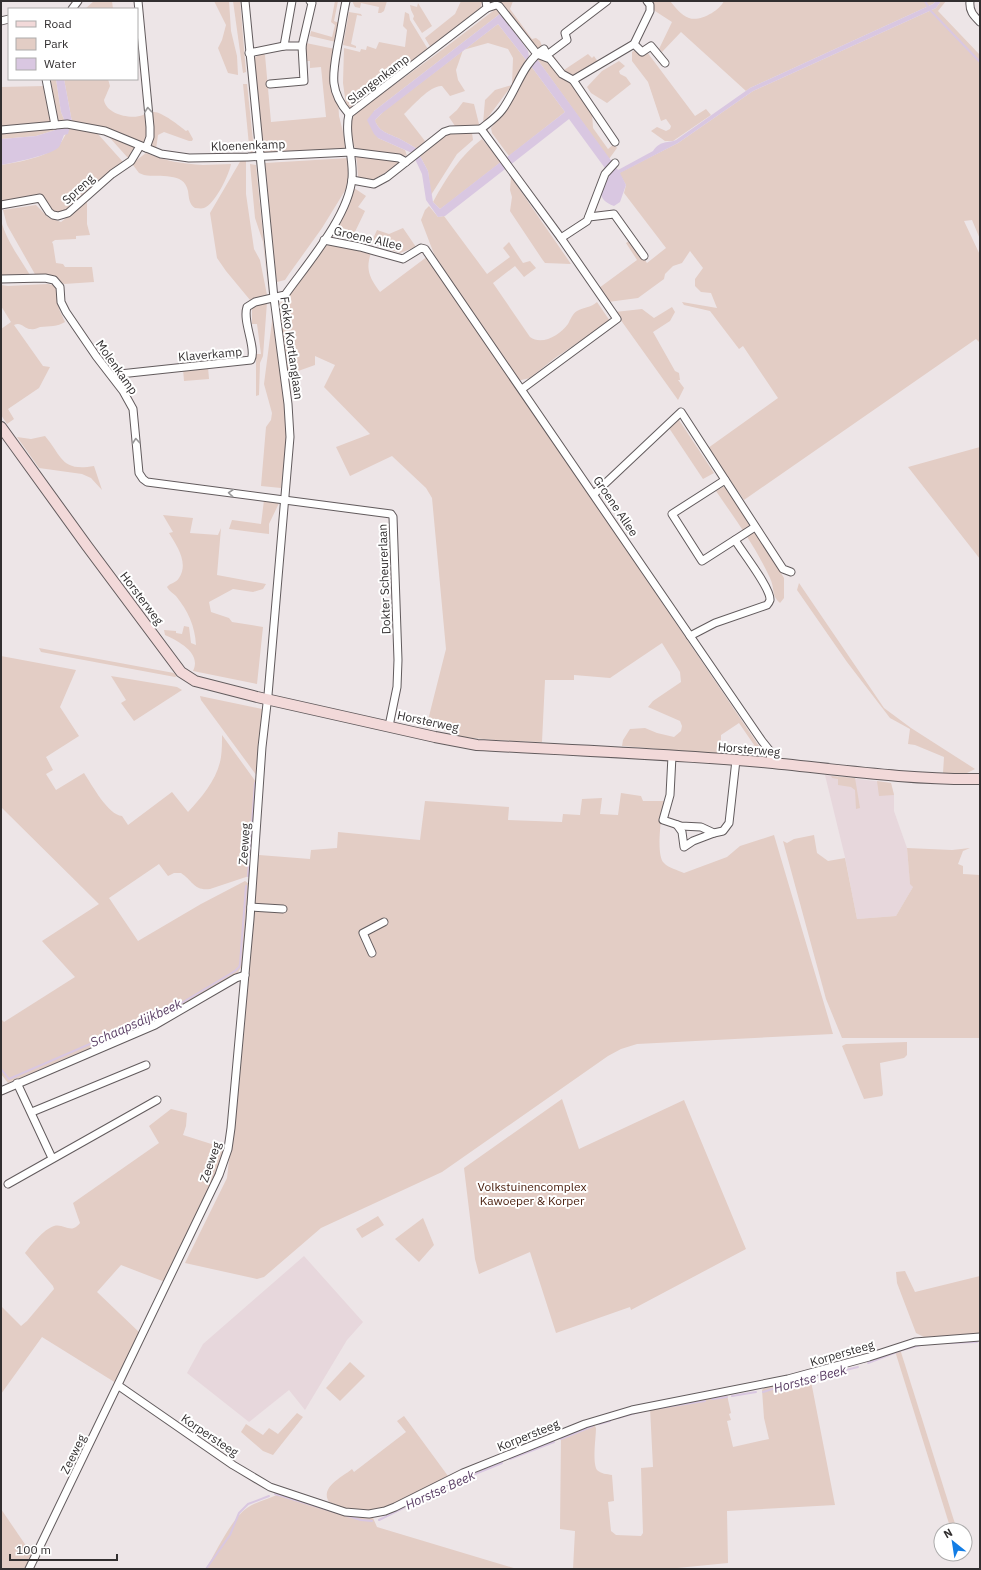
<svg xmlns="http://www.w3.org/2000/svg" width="981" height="1570" font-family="'IBM Plex Sans',sans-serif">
	<rect width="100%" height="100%" fill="#ede5e7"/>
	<g fill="#e7d7dc">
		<path d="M825 775 891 783 894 795V811L907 848 910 883 913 887 896 916 857 919 845 857Z"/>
		<path d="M304 1256 363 1322 347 1340 305 1410 289 1390 249 1422 187 1373 203 1344Z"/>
	</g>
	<g fill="#e3cdc5">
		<path d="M94 1H112L113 9H85Z"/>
		<path d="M214 1H229L231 31 237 56 238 75 228 73 218 48 222 40 226 25Z"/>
		<path d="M233 1H240L246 72 243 73Z"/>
		<path d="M335 1H338L334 21 339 23 336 42 310 36 311 31 332 37 335 25 331 22Z"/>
		<path d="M352 1H387L384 11 381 13H378L379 7 361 3 360 8 355 7Z"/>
		<path d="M461 1H482L481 9 431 48 425 38 455 14Z"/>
		<path d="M500 1H513L510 9 532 39 536 38 540 41 542 46 538 50 536 49Z"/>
		<path d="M650 1H670C675 7 681 15 689 18 700 22 719 11 724 1H936L933 4 750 88 746 91 681 32 662 52 659 49 672 22 655 11Z"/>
		<path d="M941 1H946L938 11 980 55V239L972 220 964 221 980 255V343L976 339 744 500 708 448 778 398 743 346 739 349 710 311 684 305 682 302 717 308 711 293 701 292 695 286V279L703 268 690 251 682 263 673 266 665 274 664 279 638 298 608 302 599 288 637 260 626 243 631 240 647 263 666 248 624 193 626 185 619 173 678 143 753 91 936 8Z"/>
		<path d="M418 3 432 26 422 33 413 19 414 16 411 10 410 5 417 7Z"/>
		<path d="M497 8 501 13 374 111 378 138 405 150 407 156 356 150C351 140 347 124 354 115 364 102 385 91 398 82 432 58 464 33 497 8Z"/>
		<path d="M349 12 361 14 362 16 357 15 351 44 356 46V48L343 45Z"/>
		<path d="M405 12 409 14 410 20 429 51 351 108 346 105 343 83 344 48 360 52 361 49 366 50 367 46 376 49 379 42 405 47 407 30 403 26Z"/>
		<path d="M498 24 526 60 512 85 483 124 485 100 495 90 512 85 513 58 508 49 488 43 463 50 456 70 458 80 465 91 450 96 442 86C430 85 413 106 404 114L425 141 417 149C412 146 406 142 400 139 390 134 378 132 375 120L384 111Z"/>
		<path d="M306 43 335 49 339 116 347 148 264 154 254 58 262 53 265 55 271 122 326 117 321 67 310 68V61H304Z"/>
		<path d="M636 49 647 52 695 116 706 109 711 115 673 141H665L651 131 657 127 666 131 670 129 671 126 666 119 661 121 648 82 632 61V52Z"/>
		<path d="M588 54 592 58 594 56 598 62 573 77 562 72 552 57 553 55 564 70Z"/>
		<path d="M542 58 550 62 569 80 592 112 593 128 608 149 614 144 617 148 609 159 537 59Z"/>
		<path d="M619 61 625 66 619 71 620 74 626 77 631 84 607 103 591 93 587 87 602 71Z"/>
		<path d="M531 66 565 112 509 156 492 133 491 128 504 111Z"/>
		<path d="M50 79H56L61 112 65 122H58L56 121Z"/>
		<path d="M64 79H108L110 86 104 100C106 114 131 120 143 115 147 113 149 111 154 112 162 112 180 126 186 131L188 130 193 139 192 141H189L164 132 158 135 156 149 95 127 72 122Z"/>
		<path d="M243 84H247L253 140 254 150 250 155Z"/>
		<path d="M45 86 52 122 49 124 1 128V87Z"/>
		<path d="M463 102 474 104 480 128 455 126 449 117 457 110Z"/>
		<path d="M65 127 36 136 1 139V133Z"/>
		<path d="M70 127 97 133 123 162 64 212 58 214 53 213 42 197 1 202V165C15 163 52 156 60 144 64 138 66 133 70 127Z"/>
		<path d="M472 133 473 140 457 154 431 195 428 171 420 156 446 134Z"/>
		<path d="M110 138 135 146 128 158Z"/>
		<path d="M482 139 501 162 447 204 440 209 433 202C446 178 460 156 482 139Z"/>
		<path d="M146 153C164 161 184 164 203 165 213 165 222 164 231 164 229 175 215 204 204 208 201 209 198 208 195 208 189 204 189 198 188 191 184 171 160 178 144 175L139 173 133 165 134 162Z"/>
		<path d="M359 155 398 159 400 164 371 181 358 178 357 163 356 157Z"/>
		<path d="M349 158 348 178 346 189 322 228 289 274 285 280 277 282 272 247 265 163Z"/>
		<path d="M241 160 246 161V194L254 249 260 260 267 295 250 300 226 271 217 258 210 213Z"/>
		<path d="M250 164 256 165 269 294 263 242 255 218Z"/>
		<path d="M511 177 571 264 545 263 542 259 510 211 512 197 510 190Z"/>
		<path d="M354 188 366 196 358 207 365 211 353 236 335 229Z"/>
		<path d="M87 202V224L90 235 76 236V239L55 240 52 242 53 244 56 263 63 264 65 267H92L94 282 64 284 53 276H36L7 225 3 210 36 205 49 218 61 222Z"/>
		<path d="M429 206 438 217 444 216 487 274 510 257 503 248 509 242 523 263 530 261 536 268 524 277 515 266 493 283 530 337C542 346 560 335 568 324 570 320 573 313 577 311 584 307 590 308 597 302L610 321 555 358 530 378 517 381 434 254 421 220 425 210Z"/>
		<path d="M1 220C6 240 19 257 30 275L28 276H1Z"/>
		<path d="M403 228 416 247 400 253 371 243 377 230 389 234Z"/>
		<path d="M324 245 346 247 371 253C365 270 370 278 380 292L428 256 767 758H763L739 723 721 735V754L622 746 623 740 630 729 645 728 657 733 674 737 681 731 682 726 680 721 648 707 653 701 681 682 680 672 662 643 610 678 574 675V680H545L542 742C512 741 481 740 451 735L450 732 432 728H426L446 649 432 498 426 488 392 456 350 476 336 447 370 434 324 387 335 365 315 356V365L287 375 280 329 279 304 290 294Z"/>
		<path d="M48 284 53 285 56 288 59 309 65 322C57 327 50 326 40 327 37 328 34 330 31 329 24 329 21 321 14 325L43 366 50 367 39 388 8 409 14 419 7 424 1 415V329L11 322 1 306V285L8 286Z"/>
		<path d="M267 302 263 356 260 363 259 395 256 396V354H261L257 324H252V306Z"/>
		<path d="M672 307 675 312 670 321 653 332 675 371 679 373 680 380H678L684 388 678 400 615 312 642 309 654 318Z"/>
		<path d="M273 314 286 409V441L281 488 261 486 266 427 271 420 272 413 264 384Z"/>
		<path d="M208 367 209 379 184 381 183 369Z"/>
		<path d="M677 420H679L714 473 703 479 669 428Z"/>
		<path d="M45 436C62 456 61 472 94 466L102 490 91 478 82 474 39 468 17 437 31 439Z"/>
		<path d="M980 447V559L908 467Z"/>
		<path d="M726 485 784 578V598L780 603C771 596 775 588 770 578 756 547 735 519 716 491Z"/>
		<path d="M264 500 280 501 269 524V534L229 529 232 520 261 524Z"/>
		<path d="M163 515 193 518 190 533 218 535 221 528 217 575 266 584 263 589 253 592 233 589 209 602 211 612 229 618 232 622 263 627 257 684 193 671C202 653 178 641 165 635L164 630 176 631V633L182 634 184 626 189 627 191 643 196 645C195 626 188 611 176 596 173 593 169 591 167 587 170 583 176 583 179 578 189 563 177 546 169 533L173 532Z"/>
		<path d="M799 583 884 708 911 728 975 769 967 773H943L944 757 915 745 908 744 910 729 890 718 847 662 797 590Z"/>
		<path d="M39 648 174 673 177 676 175 677 41 652Z"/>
		<path d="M1 656 76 670 60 707 79 736 46 757 53 770 46 774 56 790 84 773C92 785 108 815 122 816L128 825 172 792 188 812C202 797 218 778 221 757 222 750 222 742 222 735L256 782 249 876 210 889C194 891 193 881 181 873H174L168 876 159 864 109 898 138 941 201 904 245 881 249 884 243 964 237 974 177 1011 120 1037 8 1083 1 1074V1019L4 1022 75 977 42 941 99 904 1 807Z"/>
		<path d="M111 676 177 687 182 690 134 721 121 703 126 700Z"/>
		<path d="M200 696 262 709 257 776 201 700Z"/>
		<path d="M831 776 855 778 860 808 856 809 855 790 851 787 838 785V779L832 778Z"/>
		<path d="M877 781 891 783 894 795 879 796Z"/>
		<path d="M621 793 641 796 643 801H664C662 812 655 855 664 863 668 868 678 870 684 873L727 857 740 846 774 835 833 1034 637 1044 621 1049 608 1056 442 1172 321 1228 264 1277 257 1279 185 1263 227 1178 244 1025 259 855 310 859 311 850 337 848 338 832 420 840 425 801 509 807 508 820 562 822 563 814 580 815 582 799 602 798 600 814 618 815Z"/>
		<path d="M814 835 817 853 828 861 845 858 857 919 896 916 913 887 910 884 907 848 952 850 970 848 963 851 958 864 963 866V874L980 875V1038H842L826 999 783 841 787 843 794 839Z"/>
		<path d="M907 1042V1055L904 1058 880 1063 883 1094 882 1096 864 1099 842 1046 846 1044Z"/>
		<path d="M562 1099 579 1149 684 1100 746 1249 631 1310 630 1307 556 1333 530 1252 479 1274 475 1259 464 1168Z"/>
		<path d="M171 1109 187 1113 186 1126 183 1135 224 1148 221 1161 210 1187 165 1282 121 1265 97 1292 140 1333 116 1383 42 1337 1 1394V1306L21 1326 27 1321 54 1289 53 1286 25 1253C31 1245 44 1229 54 1226 64 1223 71 1235 80 1223L73 1203 159 1143 149 1126Z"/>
		<path d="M378 1216 384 1225 362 1238 356 1229Z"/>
		<path d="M423 1218 434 1245 419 1262 395 1239Z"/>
		<path d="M905 1271 915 1292 980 1276V1334L924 1337 916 1333 897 1283 896 1272Z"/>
		<path d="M900 1349 957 1530H951L895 1351Z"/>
		<path d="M350 1362 365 1376 340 1401 326 1388Z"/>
		<path d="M810 1376 835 1505 727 1511 728 1563 667 1569H573L575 1531 560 1529 561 1437 593 1423 596 1428C596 1437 592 1462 597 1470 601 1474 607 1474 612 1475L614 1501 608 1502 611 1531 616 1535 641 1536 643 1533 641 1468 653 1467 650 1408 726 1394 727 1395 731 1413 729 1414 731 1420 727 1421 733 1447 769 1439 764 1418 762 1390 765 1387Z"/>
		<path d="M297 1413 303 1417 273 1455 263 1451 241 1432 246 1424 263 1435 269 1428 278 1434Z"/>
		<path d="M404 1416 448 1476C429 1486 391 1510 372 1512 357 1513 342 1507 329 1502 320 1487 341 1478 352 1469L354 1472 406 1432 397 1421Z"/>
		<path d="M281 1493 350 1516 373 1518 377 1527 517 1569H206C216 1552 232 1518 247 1508 257 1501 270 1499 281 1493Z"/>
		<path d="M1 1509 33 1556 26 1569H1Z"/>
	</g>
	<g fill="#d9c7e1">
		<path d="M936 1H941L936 8 753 91 678 143 620 173 626 185 620 202 614 206C596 200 599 188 610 175L569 119 445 216 438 217 426 200 422 174 415 159 420 156 428 171 433 202 440 209 565 112 531 66 537 59 618 170 653 151C661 140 665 144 676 140L750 88 933 4Z"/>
		<path d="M501 13 528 51 529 56 526 60 498 24 381 114 375 120C378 132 390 134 400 139 406 142 412 146 417 149L412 153 378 138 374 134 367 120 374 111Z"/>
		<path d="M56 79H64L72 122H65L61 112Z"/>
		<path d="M65 127H70L68 134 64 135C62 139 61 144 59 147 52 155 12 163 1 165V139L36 136Z"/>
	</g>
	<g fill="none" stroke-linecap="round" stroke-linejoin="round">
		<g stroke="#d9c7e1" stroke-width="2">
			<path d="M925 1 930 10 980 62"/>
			<path d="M248 876 255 783"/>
			<path d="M1 1069 9 1079 173 1008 235 971 239 967 240 964 246 886"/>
			<path d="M946 1343 977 1342"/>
			<path d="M868 1363 902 1350 924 1344"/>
			<path d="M763 1392 788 1384 858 1367"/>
			<path d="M732 1396 756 1392"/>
			<path d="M712 1399 727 1397"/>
			<path d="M659 1408 705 1401"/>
			<path d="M618 1418 639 1412"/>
			<path d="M599 1424 610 1421"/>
			<path d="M561 1439 593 1426"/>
			<path d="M510 1459 554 1442"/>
			<path d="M275 1494 361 1520 372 1521"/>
			<path d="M379 1520 453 1483 502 1463"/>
			<path d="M206 1569 230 1535 239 1513 248 1504 269 1496"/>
		</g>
		<defs>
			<g id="minor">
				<path d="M138 1 150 127V137L146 148"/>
				<path d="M346 1C343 15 341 30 338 44 333 73 328 90 349 114"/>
				<path d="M970 1C969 11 973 15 980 22"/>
				<path d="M487 8 496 5 499 6 537 54 550 59 562 74 573 80 634 44 650 11V5L647 1"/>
				<path d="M72 9 78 1"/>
				<path d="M1 21 9 19"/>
				<path d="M634 44 642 52 651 46 665 63"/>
				<path d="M284 46 292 1"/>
				<path d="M249 53 284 46H302"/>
				<path d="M46 79 55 125"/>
				<path d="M573 80 615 142"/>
				<path d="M270 84 304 81 302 46 312 3 310 1"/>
				<path d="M481 129 561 238 617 319 522 389"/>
				<path d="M481 129C488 123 496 118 502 110 517 90 522 63 544 49L547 55 567 40 565 33 607 1"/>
				<path d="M1 130 67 124 105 131 161 154 189 158 248 157 351 152 399 158 406 162"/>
				<path d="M352 180 374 184 387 177 444 132 450 130 481 129"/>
				<path d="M1 205 40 198 49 212 53 215 58 216 68 213 112 174 131 161 140 146"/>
				<path d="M589 217 614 214 644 256"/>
				<path d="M561 238 587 221 605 174 615 163"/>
				<path d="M324 240 360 247 403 259 421 248 425 249 762 741 770 751 771 763"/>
				<path d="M1 279 45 278 54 280 60 287 61 302 66 312 96 356 123 391 133 409 139 473 143 479 147 482 391 514 393 517 398 660 397 687 389 726"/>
				<path d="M114 378 120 374 251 360C257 348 242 322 247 307L255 302 285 295C307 264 349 216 352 178 354 157 344 135 349 114L487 8 486 1"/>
				<path d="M725 480 672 514 702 561 755 527"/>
				<path d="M594 494 681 412 783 569 791 572"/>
				<path d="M690 636 715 623 767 605C769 603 769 603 770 600 771 588 742 552 735 540"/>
				<path d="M672 756 670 795 663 820 681 826 701 827 714 833 723 831 729 823 736 760"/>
				<path d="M677 825 682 832 684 847 693 841 714 833"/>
				<path d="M251 907 283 909"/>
				<path d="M372 953 363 933 384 922"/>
				<path d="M17 1083 52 1158"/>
				<path d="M1 1091 155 1025 236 978 245 975"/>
				<path d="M32 1112 146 1065"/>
				<path d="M8 1184 157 1100"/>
				<path d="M119 1386 233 1465 270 1487 345 1512 369 1514 385 1511 395 1507 463 1473 585 1424 632 1410 788 1379 869 1357 915 1342 980 1337"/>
				<path d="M29 1569 219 1175 228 1149 231 1128 250 919 262 747 268 695 290 437 288 404 274 298 245 1"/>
			</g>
			<path id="secondary" d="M1 427 87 546 181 672 195 681 257 697 435 737 477 745C572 750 668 754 762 762 835 769 907 780 980 779"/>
		</defs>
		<use href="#minor" stroke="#625b5d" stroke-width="9"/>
		<use href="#secondary" stroke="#625b5d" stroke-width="12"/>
		<use href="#minor" stroke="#fff" stroke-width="7"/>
		<use href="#secondary" stroke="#f2d9d9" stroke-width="10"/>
	</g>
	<defs><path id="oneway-chevron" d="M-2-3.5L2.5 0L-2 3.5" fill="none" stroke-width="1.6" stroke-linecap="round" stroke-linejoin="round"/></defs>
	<g stroke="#989798">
		<use href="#oneway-chevron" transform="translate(148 110) rotate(-95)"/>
		<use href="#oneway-chevron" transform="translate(136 441) rotate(-95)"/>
		<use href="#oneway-chevron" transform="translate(231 493) rotate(-175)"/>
	</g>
	<g text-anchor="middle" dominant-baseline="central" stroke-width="4" stroke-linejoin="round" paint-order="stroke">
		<g font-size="12" fill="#322f30" stroke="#fff">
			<text transform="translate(378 79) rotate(-37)">Slangenkamp</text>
			<text transform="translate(248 145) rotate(-2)">Kloenenkamp</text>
			<text transform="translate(78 189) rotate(-42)">Spreng</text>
			<text transform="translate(368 238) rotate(13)">Groene Allee</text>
			<text transform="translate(292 348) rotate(82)">Fokko Kortlanglaan</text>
			<text transform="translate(210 354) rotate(-5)">Klaverkamp</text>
			<text transform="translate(117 367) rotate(55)">Molenkamp</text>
			<text transform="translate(616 506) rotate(56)">Groene Allee</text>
			<text transform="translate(384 579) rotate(-92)">Dokter Scheurerlaan</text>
			<text transform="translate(142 598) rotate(53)">Horsterweg</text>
			<text transform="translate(428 721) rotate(12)">Horsterweg</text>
			<text transform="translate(749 749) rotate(5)">Horsterweg</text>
			<text transform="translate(244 844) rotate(-86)">Zeeweg</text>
			<text transform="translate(210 1162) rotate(-71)">Zeeweg</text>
			<text transform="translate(842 1353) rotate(-16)">Korpersteeg</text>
			<text transform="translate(210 1435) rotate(34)">Korpersteeg</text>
			<text transform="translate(528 1435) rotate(-22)">Korpersteeg</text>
			<text transform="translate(73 1454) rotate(-64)">Zeeweg</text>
		</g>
		<g font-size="12" fill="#4b200f" stroke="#fff">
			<text x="532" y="1186">Volkstuinencomplex<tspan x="532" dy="14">Kawoeper &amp; Korper</tspan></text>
		</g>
		<g font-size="13" font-style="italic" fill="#5c4066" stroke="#fff">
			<text transform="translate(136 1023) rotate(-24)">Schaapsdijkbeek</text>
			<text transform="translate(810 1379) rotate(-15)">Horstse Beek</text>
			<text transform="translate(440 1490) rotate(-25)">Horstse Beek</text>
		</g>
	</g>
	<rect width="981" height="1570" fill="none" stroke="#322f30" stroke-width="4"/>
	<rect x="8" y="8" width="130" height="72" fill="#ffffff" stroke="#adacac"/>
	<rect x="16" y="21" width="20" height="6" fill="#f2d9d9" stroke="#adacac"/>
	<text x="44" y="28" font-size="12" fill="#322f30">Road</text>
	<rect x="16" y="38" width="20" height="12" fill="#e3cdc5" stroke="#adacac"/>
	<text x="44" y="48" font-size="12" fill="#322f30">Park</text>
	<rect x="16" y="58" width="20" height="12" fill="#d9c7e1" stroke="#adacac"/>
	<text x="44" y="68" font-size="12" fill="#322f30">Water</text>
	<g transform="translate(953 1542) rotate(330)"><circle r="19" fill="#ffffff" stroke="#adacac"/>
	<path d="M0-3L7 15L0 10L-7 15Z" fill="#137de5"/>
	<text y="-6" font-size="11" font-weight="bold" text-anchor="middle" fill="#322f30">N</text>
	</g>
	<path d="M10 1554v6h107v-6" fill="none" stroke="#322f30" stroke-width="2"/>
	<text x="16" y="1554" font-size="12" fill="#322f30" stroke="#ffffff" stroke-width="3" paint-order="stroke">100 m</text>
</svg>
